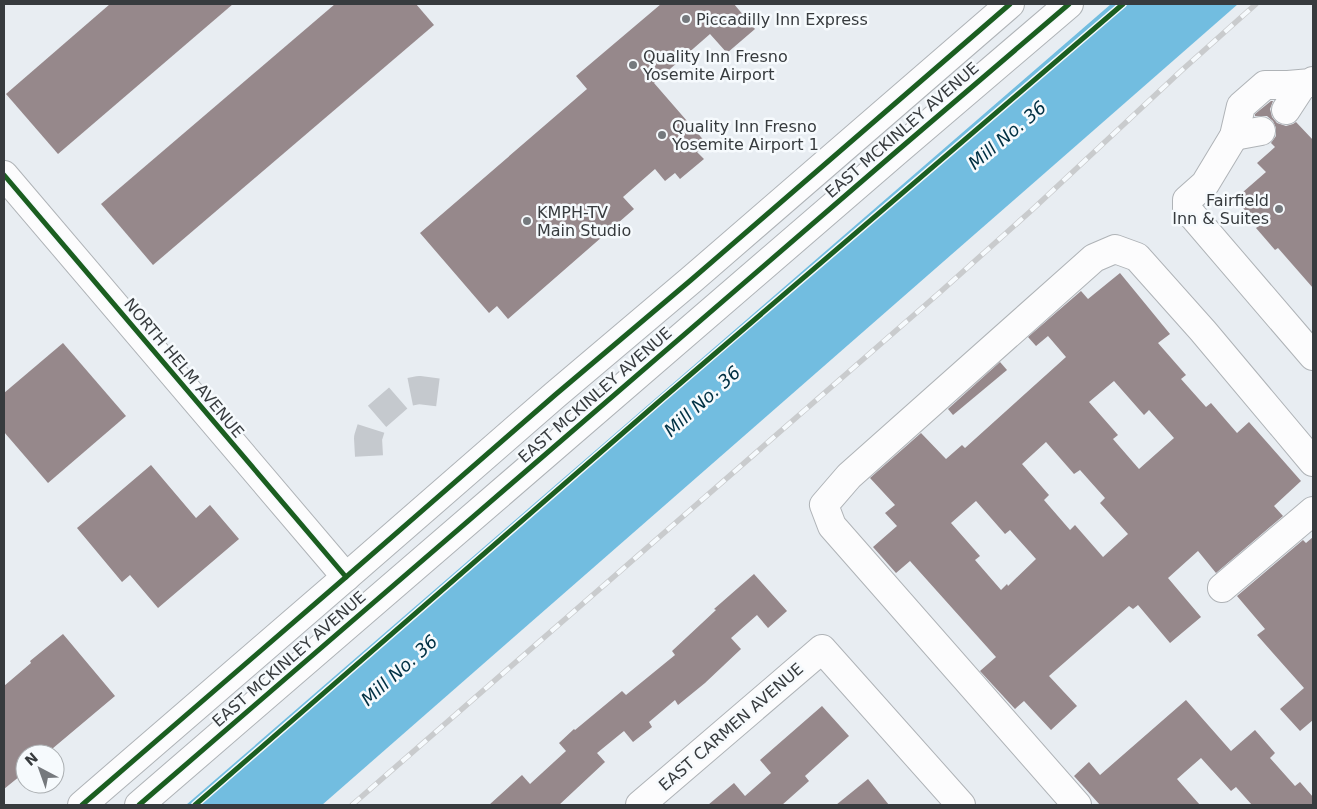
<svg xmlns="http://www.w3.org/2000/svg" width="1317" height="809" font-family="'DejaVu Sans',sans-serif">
	<rect width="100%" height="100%" fill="#e8edf2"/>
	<path fill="#72bde0" d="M1111 4H1238L322 805H186Z"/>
	<g fill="#96888b" fill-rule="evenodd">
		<path d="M110 4H233L58 154 6 94Z"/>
		<path d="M335 4H416L434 25 153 265 101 204Z"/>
		<path d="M661 4H734L755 29 727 53 710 34 654 83 707 144 697 152 704 159 680 179 675 173 665 181 655 169 623 197 634 209 563 271 508 319 497 306 489 313 420 233 587 89 576 76Z"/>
		<path d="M1271 101H1273L1270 109 1272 117 1277 123 1286 126 1293 124 1296 122 1313 140V288L1278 248 1275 250 1256 228 1259 226 1235 199 1266 172 1257 163 1275 147 1271 143 1276 136V128L1273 121 1267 116H1255V114Z"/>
		<path d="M1120 273 1170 334 1158 343 1186 375 1181 379 1206 407 1211 403 1237 433 1249 422 1301 481 1274 506 1283 516 1216 573 1198 551 1168 578 1201 617 1170 643 1138 605 1133 609 1129 606 1049 676 1077 706 1051 730 1024 701 1015 709 980 671 996 657 910 561 896 573 873 547 897 526 885 513 895 505 870 478 921 433 946 459 962 445 965 448 1066 357 1048 336 1036 346 1028 337 1081 291 1088 299ZM1114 381 1144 415 1149 410 1174 438 1139 469 1113 439 1118 435 1089 402ZM1046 442 1074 474 1080 470 1105 498 1100 503 1128 534 1103 557 1075 525 1070 530 1044 500 1049 495 1022 464ZM976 501 1005 534 1010 530 1036 559 1008 586 1007 584 1001 590 975 560 980 556 951 523Z"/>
		<path d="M63 343 126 416 48 483 4 432V393Z"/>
		<path d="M1000 362 1007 370 953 415 948 409Z"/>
		<path d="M151 465 196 518 210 505 239 539 158 608 130 575 122 582 77 528Z"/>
		<path d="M1313 537V720L1300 731 1280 709 1304 688 1257 635 1265 629 1237 596 1303 540 1306 543Z"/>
		<path d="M754 574 787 611 768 628 757 615 731 638 741 649 705 683 678 705 675 700 649 722 652 727 633 742 624 731 597 753 605 762 559 805H489L522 775 530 784 566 751 559 743 574 729 575 730 622 691 626 695 675 655 672 651 716 610 714 609Z"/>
		<path d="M63 634 115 696 46 754H25V772L4 789V686L31 663 30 661Z"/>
		<path d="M1186 700 1231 751 1255 730 1275 753 1270 758 1295 786 1300 782 1313 797V805H1252L1236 787 1231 791 1201 758 1177 779 1200 805H1100L1074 776 1089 762 1100 775Z"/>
		<path d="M822 706 849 736 805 776 809 781 782 805H708L734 783 745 796 771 773 760 760Z"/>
		<path d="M868 779 889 805H836Z"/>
	</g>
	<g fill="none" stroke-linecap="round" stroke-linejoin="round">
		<path stroke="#c5c9ce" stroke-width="28" stroke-dasharray="28 14" stroke-linecap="butt" d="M369 456 368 438 374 419 404 393 419 390 443 393"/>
		<defs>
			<g id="minor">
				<path d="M1313 81 1311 83 1288 85H1265L1241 106 1234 136 1205 184 1187 200V209L1313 356"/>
				<path d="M1286 110 1303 84"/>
				<path d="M1234 136 1261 131"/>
				<path d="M4 175 346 577"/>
				<path d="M1222 588 1313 511"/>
				<path d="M640 805 822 649 961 805"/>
				<path d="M1077 805 832 526 824 505 849 476 1094 258 1115 249 1137 257 1203 331 1313 462"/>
			</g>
			<g id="major">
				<path d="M82 805 346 577 555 395 691 280 1010 4"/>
				<path d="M139 805 897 151 1069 4"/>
			</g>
		</defs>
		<use href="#minor" stroke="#afb3b7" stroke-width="30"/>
		<use href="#major" stroke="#afb3b7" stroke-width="30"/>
		<use href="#minor" stroke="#fcfcfd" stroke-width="28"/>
		<use href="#major" stroke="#fcfcfd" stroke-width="28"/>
		<defs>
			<path id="rail" d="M352 805 938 294 1033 209 1181 71 1256 4"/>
		</defs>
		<use href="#rail" stroke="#c9cbcd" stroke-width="5.5"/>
		<use href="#rail" stroke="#f6fafd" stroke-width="4" stroke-dasharray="11" stroke-linecap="butt"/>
		<defs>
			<g id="cycleway">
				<path d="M4 175 346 577"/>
				<path d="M82 805 346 577 555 395 691 280 1010 4"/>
				<path d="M139 805 897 151 1069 4"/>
				<path d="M195 805 662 399 1123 4"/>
			</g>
		</defs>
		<use href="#cycleway" stroke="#f6fafd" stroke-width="8"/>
		<use href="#cycleway" stroke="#1b5e20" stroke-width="5"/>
	</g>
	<g fill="#75797d" stroke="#f6fafd" stroke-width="2">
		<circle cx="686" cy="19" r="5"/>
		<circle cx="633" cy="65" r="5"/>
		<circle cx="662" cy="135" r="5"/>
		<circle cx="1279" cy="209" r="5"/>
		<circle cx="527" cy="221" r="5"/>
	</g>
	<g text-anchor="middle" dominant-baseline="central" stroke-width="5" stroke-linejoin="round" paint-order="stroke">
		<g font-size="16" fill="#373b3e" stroke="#f6fafd" text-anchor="start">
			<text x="696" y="19">Piccadilly Inn Express</text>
			<text x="643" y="56">Quality Inn Fresno<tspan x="643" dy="18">Yosemite Airport</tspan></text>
			<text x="672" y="126">Quality Inn Fresno<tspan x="672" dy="18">Yosemite Airport 1</tspan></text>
			<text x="1269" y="200" text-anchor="end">Fairfield<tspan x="1269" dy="18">Inn &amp; Suites</tspan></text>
			<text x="537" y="212">KMPH-TV<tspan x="537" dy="18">Main Studio</tspan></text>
		</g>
		<g font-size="16" fill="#373b3e" stroke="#f6fafd">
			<text transform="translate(902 130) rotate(-41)">EAST MCKINLEY AVENUE</text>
			<text transform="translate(184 368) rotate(50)">NORTH HELM AVENUE</text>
			<text transform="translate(595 395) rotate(-41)">EAST MCKINLEY AVENUE</text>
			<text transform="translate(289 659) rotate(-41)">EAST MCKINLEY AVENUE</text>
			<text transform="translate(731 727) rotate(-41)">EAST CARMEN AVENUE</text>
		</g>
		<g font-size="18" font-style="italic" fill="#003043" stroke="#f6fafd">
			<text transform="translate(1007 135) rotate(-40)">Mill No. 36</text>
			<text transform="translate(702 401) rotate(-42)">Mill No. 36</text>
			<text transform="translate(399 670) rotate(-42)">Mill No. 36</text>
		</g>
	</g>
	<rect width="1317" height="809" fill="none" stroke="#373b3e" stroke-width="10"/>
	<g transform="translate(40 769) rotate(319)"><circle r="24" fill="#f6fafd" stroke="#aaaeb1"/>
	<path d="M0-4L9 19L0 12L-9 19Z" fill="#75797d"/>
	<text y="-8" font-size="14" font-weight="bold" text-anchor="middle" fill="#373b3e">N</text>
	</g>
</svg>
